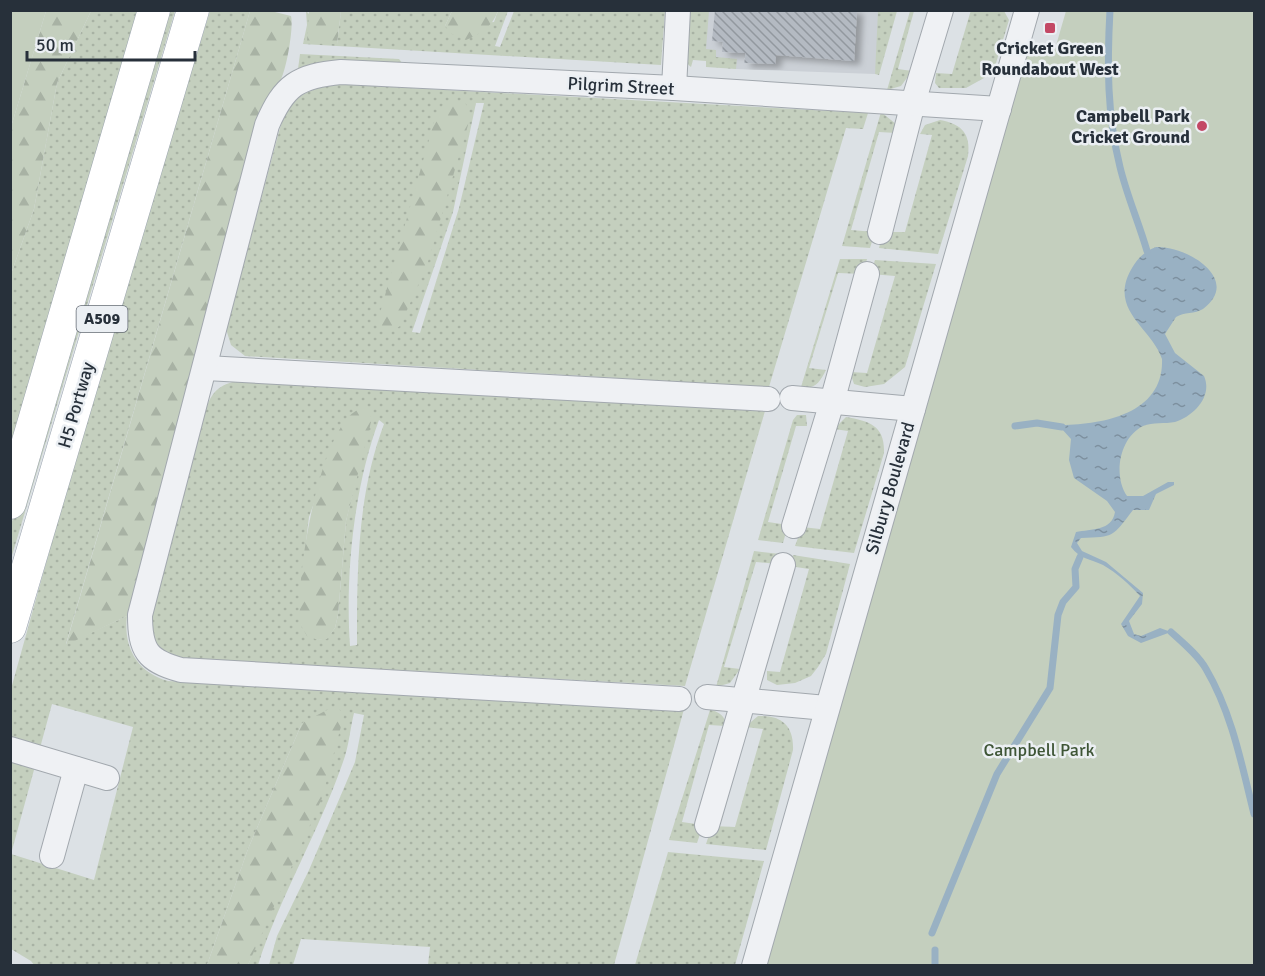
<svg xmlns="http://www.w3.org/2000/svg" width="1265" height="976" font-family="Signika,sans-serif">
	<defs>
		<pattern id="grass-dots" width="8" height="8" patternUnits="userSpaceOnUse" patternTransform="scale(1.5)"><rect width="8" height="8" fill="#c4cfbe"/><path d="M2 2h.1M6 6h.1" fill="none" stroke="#a8b2a4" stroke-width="1.8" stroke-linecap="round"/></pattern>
		<pattern id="forest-firs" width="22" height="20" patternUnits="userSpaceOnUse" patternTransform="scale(1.5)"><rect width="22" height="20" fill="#c4cfbe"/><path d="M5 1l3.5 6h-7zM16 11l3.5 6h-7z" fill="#a8b2a4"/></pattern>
		<pattern id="water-ripples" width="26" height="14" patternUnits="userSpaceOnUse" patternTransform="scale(1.5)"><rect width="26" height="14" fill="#99b1c3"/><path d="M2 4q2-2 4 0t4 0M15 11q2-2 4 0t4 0" fill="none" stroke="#7d909f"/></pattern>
		<pattern id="building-back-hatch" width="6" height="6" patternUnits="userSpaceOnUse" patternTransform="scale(1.5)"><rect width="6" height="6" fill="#b4bac2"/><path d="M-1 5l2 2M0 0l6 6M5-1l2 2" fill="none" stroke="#92989f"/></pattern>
		<filter id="shadow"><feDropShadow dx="6" dy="4" stdDeviation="3" flood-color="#0004"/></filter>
	</defs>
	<rect width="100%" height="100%" fill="#dce1e5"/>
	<path fill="#cbd0d6" d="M687 11H886L875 74 736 69 706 61Z"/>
	<g fill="url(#grass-dots)" fill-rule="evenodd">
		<path d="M971 10 1004 11 1009 20 993 73 966 88H939L935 83 936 73 952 74Z"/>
		<path d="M91 11H154L11 503V274L34 209 57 83Z"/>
		<path d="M160 11H175L10 562 11 525Z"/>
		<path d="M210 11H250L66 644 127 616C123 647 137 672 168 681L684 709 614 965H428L430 947 301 939 293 965H269L277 936 309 870 355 762 364 715 354 713C350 729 349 746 343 762 319 832 280 896 258 965H248L274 902 302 723 248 849 207 965H34L31 961 11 949V689L110 333ZM52 704 133 727 94 880 11 854Z"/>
		<path d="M306 11 310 15 309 25 337 44 341 11H452L445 26 494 22 498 11H508L495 46 500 47 514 11H665L661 65 303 44 307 25Z"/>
		<path d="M687 11H709L706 49 716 50V57L737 59 736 69 706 67V61L693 60 691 67 685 62Z"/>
		<path d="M878 11H897L879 75 875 74Z"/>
		<path d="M910 11H914L898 69 912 71 901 86 887 90Z"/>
		<path d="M300 54 399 59 403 64 327 61 298 69Z"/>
		<path d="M337 84 868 113 863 129 846 128 769 387 245 356 231 345 226 329 280 128C292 96 304 90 337 84ZM476 103H484L459 208 420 333 412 332 453 212Z"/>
		<path d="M881 112 896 124V133L879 132 851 230 875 232 870 248 842 246Z"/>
		<path d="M940 120C962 124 971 134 968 156L938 254 879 248 883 232H905L932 135 920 134 925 125Z"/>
		<path d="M840 259H867L863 274 838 273 809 368 826 370C820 382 815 390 801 387Z"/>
		<path d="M875 260 936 264 905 367 884 384 865 387 854 384 850 372 867 373 895 276 871 274Z"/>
		<path d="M242 380 765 411 685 686 178 658C158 652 154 642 150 622L206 409C212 390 222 383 242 380ZM379 420 384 424C357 496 357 570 357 645L350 646C345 574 354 487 379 420ZM339 432 362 453 346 521 338 615 335 628 327 638 318 640 301 624 303 567 309 517Z"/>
		<path d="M797 415H806L807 426H796L768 522 788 525 783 543 758 540 793 420Z"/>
		<path d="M846 417C870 421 885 426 884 453L854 553 795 546 802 527 820 529 848 431 834 429Z"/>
		<path d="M754 551 780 554 778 564 756 562 724 667 740 669 730 683 716 687Z"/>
		<path d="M793 555 850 564 826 654 818 667 811 676 795 683 777 685 767 680V671L780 672 809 569 789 566Z"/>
		<path d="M710 710C719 711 726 717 726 726L709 725 682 822 703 825 697 843 669 840Z"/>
		<path d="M758 716C782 715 794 726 793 750L766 850 706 844 712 826 735 827 763 729 745 727Z"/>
		<path d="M668 852 764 861 735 965H635Z"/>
	</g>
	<g fill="url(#forest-firs)">
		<path d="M46 11H91L57 83 34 209 11 274V127Z"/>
		<path d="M250 11H271L291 16C294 27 286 72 280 81 273 92 265 99 259 112L127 616 66 645Z"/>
		<path d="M309 11H341L337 44 307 42Z"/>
		<path d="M452 11V10L498 11C492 27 482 33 466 40L452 34 445 26Z"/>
		<path d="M455 102 465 103 469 109 468 125 427 265 400 326 391 332H383L378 327V320L436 115 443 105Z"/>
		<path d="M364 408 372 418 346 521 338 615 335 628 327 639 318 640 307 636C305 632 301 627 301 624 293 587 321 412 364 408Z"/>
		<path d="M339 709 344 715 322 798 248 965H207L248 849 302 723 327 710Z"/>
	</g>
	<g fill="#c4cfbe">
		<path d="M10 11H46L11 127H10Z"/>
		<path d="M1066 11H1254V965L754 966 1016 47 1053 56Z"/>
	</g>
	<path fill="url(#water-ripples)" d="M1156 247C1185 245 1243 279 1203 309 1195 314 1184 312 1176 317L1165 334 1175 353 1204 376C1213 396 1194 416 1175 422 1165 424 1153 422 1143 426 1119 438 1113 476 1127 496H1143L1168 482H1174V485L1156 494 1149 510H1133C1112 537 1115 537 1081 538L1077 543 1082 551 1106 562 1143 593 1142 604 1129 621 1134 634 1141 636 1160 628 1171 632 1141 643 1128 636 1121 624 1140 596C1129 584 1117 573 1103 565 1090 559 1080 559 1071 547L1076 532C1091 529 1112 531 1115 512L1107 501 1074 478 1069 460 1071 439 1061 428 1062 425C1105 424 1164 413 1162 359 1152 328 1107 310 1132 268 1137 259 1145 251 1156 247Z"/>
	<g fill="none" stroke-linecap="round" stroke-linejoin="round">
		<g stroke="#99b1c3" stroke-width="7">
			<path d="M1110 10C1107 64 1107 115 1120 167 1127 196 1139 223 1147 251"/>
			<path d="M1015 426 1037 423 1062 427"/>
			<path d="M1171 632C1183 643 1198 655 1206 669 1232 713 1242 766 1254 814"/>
			<path d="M932 933 997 774 1050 688 1058 615 1063 602 1076 587 1075 569 1080 557"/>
			<path d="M935 950V966"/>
		</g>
	</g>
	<path fill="url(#building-back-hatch)" filter="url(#shadow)" d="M715 10H857L854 61 776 55 775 64 744 63 746 53 722 52 723 42 712 41Z"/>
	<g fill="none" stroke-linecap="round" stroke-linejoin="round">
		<defs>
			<g id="minor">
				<path d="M674 88 678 10"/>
				<path d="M880 232 913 103 941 10"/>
				<path d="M206 368 768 399"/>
				<path d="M792 398 913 409"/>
				<path d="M794 526 832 402 867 274"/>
				<path d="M707 697 826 708"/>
				<path d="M679 699 181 670C147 661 140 650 140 615L267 125C284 85 298 76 341 72L674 88 999 109"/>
				<path d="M10 749 107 778"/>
				<path d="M707 825 783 565"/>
				<path d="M52 856 76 769"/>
				<path d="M754 966 1027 10"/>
			</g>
			<g id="major">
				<path d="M10 503 154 10"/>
				<path d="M10 627 193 10"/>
			</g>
		</defs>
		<use href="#minor" stroke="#a2a8ae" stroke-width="26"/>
		<use href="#major" stroke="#9da6b0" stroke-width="33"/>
		<use href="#minor" stroke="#eff1f4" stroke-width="24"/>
		<use href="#major" stroke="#fff" stroke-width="32"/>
	</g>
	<g fill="#c34865" stroke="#ebeff3" stroke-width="2">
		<rect x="1044" y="22" width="12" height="12" rx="3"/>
		<circle cx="1202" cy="126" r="6"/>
	</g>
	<g text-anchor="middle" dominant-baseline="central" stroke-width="5" stroke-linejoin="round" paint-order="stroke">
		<rect fill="#ebeff3" stroke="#626972" stroke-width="1.5" x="76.5" y="306" width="51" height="26" rx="4.5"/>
		<g font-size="16" font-weight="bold" fill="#27303a">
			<text x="102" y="319">A509</text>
		</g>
		<g font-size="18" font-weight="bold" fill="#27303a" stroke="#ebeff3">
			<text x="1050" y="48">Cricket Green<tspan x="1050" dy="21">Roundabout West</tspan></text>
			<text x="1190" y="116" text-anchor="end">Campbell Park<tspan x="1190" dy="21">Cricket Ground</tspan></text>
		</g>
		<g font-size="18" fill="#27303a" stroke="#ebeff3">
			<text transform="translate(621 86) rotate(3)">Pilgrim Street</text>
			<text transform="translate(76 405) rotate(-74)">H5 Portway</text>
			<text transform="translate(890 488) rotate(-74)">Silbury Boulevard</text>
		</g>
		<g font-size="18" fill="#3e5536" stroke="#ebeff3">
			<text x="1039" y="750">Campbell Park</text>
		</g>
	</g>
	<rect width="1265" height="976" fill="none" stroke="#27303a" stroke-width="24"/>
	<path d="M27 51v9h168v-9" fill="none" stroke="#27303a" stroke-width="3"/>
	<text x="36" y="51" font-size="18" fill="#27303a" stroke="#ebeff3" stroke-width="4.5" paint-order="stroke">50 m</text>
</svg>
